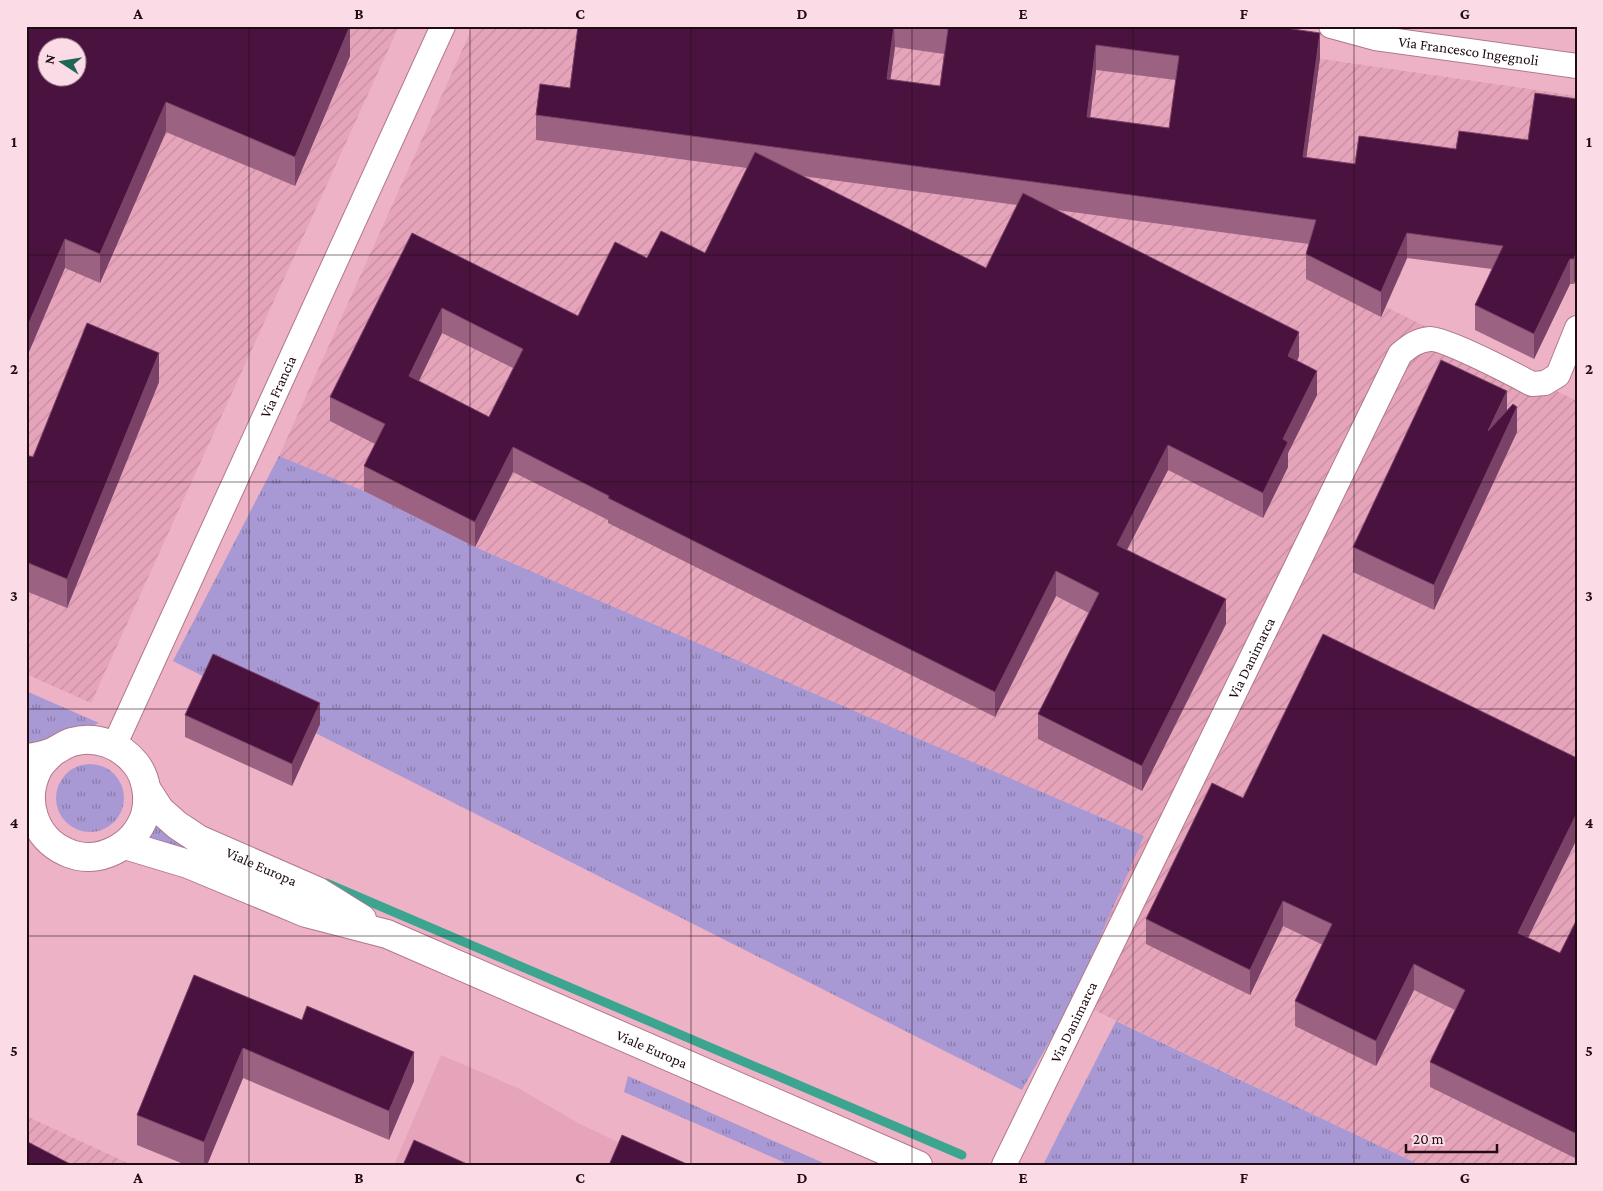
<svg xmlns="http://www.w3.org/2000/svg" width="1603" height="1191" viewBox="0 0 1603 1191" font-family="'Crimson Pro',serif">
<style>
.built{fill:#e6a4bb}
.industrial{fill:url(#industrial-furrows);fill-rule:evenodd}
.grass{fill:url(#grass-tufts)}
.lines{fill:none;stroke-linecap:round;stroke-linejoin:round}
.stream{stroke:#3ba590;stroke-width:9}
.street-casing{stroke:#b0788c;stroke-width:26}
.secondary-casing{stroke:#b0788c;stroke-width:30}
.street{stroke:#fff;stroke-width:24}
.secondary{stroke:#fff;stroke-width:28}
.wall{fill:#9c6282;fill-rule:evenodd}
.shaded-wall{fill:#7b4268}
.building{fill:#4a123f;stroke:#7b4268;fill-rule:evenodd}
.grid{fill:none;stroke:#210c14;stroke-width:1;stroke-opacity:0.55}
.labels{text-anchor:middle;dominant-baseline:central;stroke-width:5;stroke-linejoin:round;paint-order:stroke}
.street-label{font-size:15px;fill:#210c14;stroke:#fbdce6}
.neatline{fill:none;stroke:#210c14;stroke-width:2}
.grid-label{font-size:16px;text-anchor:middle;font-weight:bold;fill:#210c14}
</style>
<defs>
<pattern id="industrial-furrows" width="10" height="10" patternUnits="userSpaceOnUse" patternTransform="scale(1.25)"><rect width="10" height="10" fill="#e6a4bb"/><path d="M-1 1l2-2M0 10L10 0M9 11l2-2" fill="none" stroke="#c58ca0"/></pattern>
<pattern id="grass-tufts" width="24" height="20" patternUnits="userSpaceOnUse" patternTransform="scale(1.25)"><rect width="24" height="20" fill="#a898d3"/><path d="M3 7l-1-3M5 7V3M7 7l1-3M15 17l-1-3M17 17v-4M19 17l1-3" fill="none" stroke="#887aaa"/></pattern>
</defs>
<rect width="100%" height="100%" fill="#eeb2c6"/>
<polygon class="built" points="441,1055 518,1088 580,1124 667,1165 394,1165"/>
<g class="industrial">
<path d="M26 26H399L91 703 26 674ZM48 48H78V78H48Z"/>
<polygon points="473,26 1093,26 1577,96 1577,275 1574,284 1478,267 1408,258 1386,307 1577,401 1577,1165 1420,1165 1073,1000 1144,836 475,547 364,491 279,456"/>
<polygon points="26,1116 132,1165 26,1165"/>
</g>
<g class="grass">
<polygon points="279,456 364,491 475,547 1144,836 1073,1000 1022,1090 173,661"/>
<polygon points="26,691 99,723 44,746 26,745"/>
<circle cx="90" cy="798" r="34"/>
<polygon points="155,819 187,840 181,853 144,839"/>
<polygon points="1116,1021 1420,1165 1043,1165"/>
<polygon points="628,1076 828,1165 790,1165 624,1092"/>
</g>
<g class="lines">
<polyline class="stream" points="326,883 962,1155"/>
<g class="street-casing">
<g id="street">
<path id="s1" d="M1331 26 1375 38 1577 66"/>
<path id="s2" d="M114 746 443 26"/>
<path id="s3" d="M1004 1165 1400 354C1410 346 1417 340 1430 339 1445 338 1515 375 1532 384L1545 383 1558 375 1577 328"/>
</g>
</g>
<g class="secondary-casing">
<g id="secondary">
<path d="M26 758C35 757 44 756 52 752 59 749 65 744 72 742 96 735 121 745 136 764 146 777 150 798 145 815 135 846 98 867 66 852 34 838 22 800 38 769 41 763 48 757 53 752"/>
<path id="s4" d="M147 790 160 810 177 825 198 839 317 891 362 919"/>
<path id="s5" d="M125 845 188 864 306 913 387 934 918 1165"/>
</g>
</g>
<use href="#street" class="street"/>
<use href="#secondary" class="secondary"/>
</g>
<g class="wall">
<polygon points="26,26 350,56 295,186 166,132 100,283 65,268"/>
<path d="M578 26H1272L1320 58 1306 157 1355 164 1528 140 1577 99V275L1574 284H1570L1534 359 1475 330V305L1492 269 1407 258 1381 317 1306 279V254L1309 244 1057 210 1299 356 1297 361 1317 395 1288 453V467L1263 518 1168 470 1127 550 1226 624 1142 791 1038 739V714L1089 613 1056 596 995 717 608 523V520L513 472 475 547 364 491V466L375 444 330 421V397L412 233 578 316 647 258 705 253 747 168 536 140V115L570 88ZM895 47 944 54 940 86 890 80ZM1096 70 1176 80 1169 128 1090 118ZM802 176 1017 205 986 268ZM442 333 513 368 489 417 419 381Z"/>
<polygon points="159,382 67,608 26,591 26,455 33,457"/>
<polygon points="1507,411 1517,432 1434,610 1353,572 1353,547"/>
<polygon points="185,715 320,724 292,786 185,737"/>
<polygon points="1212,783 1560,953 1577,919 1577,1159 1430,1087 1430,1062 1455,1010 1414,990 1376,1066 1295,1026 1295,1001 1323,945 1283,926 1250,995 1146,944 1146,919"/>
<polygon points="194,975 414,1081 389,1140 243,1078 207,1165 186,1165 137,1145 137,1115"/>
</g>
<g class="shaded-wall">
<polygon points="350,26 350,56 295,186 295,157"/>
<polygon points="894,26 895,47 887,104 887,79"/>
<polygon points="1320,33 1320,58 1303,182 1303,157"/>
<polygon points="1096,45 1096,70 1087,142 1087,117"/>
<polygon points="166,102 166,132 100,283 100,254"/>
<polygon points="1407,233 1407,258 1381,317 1381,292"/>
<polygon points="65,239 65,268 26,359 26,330"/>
<polygon points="1577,250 1577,275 1574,284 1574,259"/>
<polygon points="1570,259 1570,284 1534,359 1534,334"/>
<polygon points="442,308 442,333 409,401 409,376"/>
<polygon points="1299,332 1299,356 1288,381 1288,356"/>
<polygon points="159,353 159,382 67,608 67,579"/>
<polygon points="1317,371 1317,395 1288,453 1288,467 1263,518 1263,493 1283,439"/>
<polygon points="1507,391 1507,416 1488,431"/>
<polygon points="1517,407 1517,432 1434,610 1434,585"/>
<polygon points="1168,445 1168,470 1117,569 1117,545"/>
<polygon points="513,447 513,472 475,547 475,522"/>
<polygon points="1056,571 1056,596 995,717 995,692"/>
<polygon points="1226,599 1226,624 1142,791 1142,766"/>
<polygon points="320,703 320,724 292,786 292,764"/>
<polygon points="1577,813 1577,839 1518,958 1518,933"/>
<polygon points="1283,901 1283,926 1250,995 1250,970"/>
<polygon points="1414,964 1414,990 1376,1066 1376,1041"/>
<polygon points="243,1048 243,1078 207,1165 204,1165 204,1142"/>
<polygon points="414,1052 414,1081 389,1140 389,1111"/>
</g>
<g class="building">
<path d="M26 26H350L295 157 166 102 100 254 65 239 26 330ZM48 48H78V78H48Z"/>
<path d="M578 26H894L887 79 940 86 948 29 927 26H1272L1320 33 1303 157 1355 164 1359 136 1456 149 1459 131 1528 140 1535 93 1577 99V250L1574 259H1570L1534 334 1475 305 1503 246 1407 233 1381 292 1306 254 1316 220 536 115 540 84 570 88ZM1096 45 1179 56 1169 128 1087 117Z"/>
<path d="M755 152 986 268 1023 193 1299 332 1288 356 1317 371 1283 439 1288 442 1263 493 1168 445 1117 545 1226 599 1142 766 1038 714 1099 593 1056 571 995 692 608 498 609 496 513 447 475 522 364 466 385 424 330 397 412 233 578 316 615 242 647 258 661 231 705 253ZM442 308 523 349 489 417 409 376Z"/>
<polygon points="87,323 159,353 67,579 26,562 26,455 33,457"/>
<polygon points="1441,360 1507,391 1488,431 1513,404 1517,407 1434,585 1353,547"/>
<polygon points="1323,634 1577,758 1577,813 1518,933 1560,953 1577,919 1577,1134 1430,1062 1465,990 1414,964 1376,1041 1295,1001 1332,924 1283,901 1250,970 1146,919 1212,783 1243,798"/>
<polygon points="213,654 320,703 292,764 185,715"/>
<polygon points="194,975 302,1020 307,1006 414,1052 389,1111 243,1048 204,1142 137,1115"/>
<polygon points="622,1135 689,1165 609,1165"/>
<polygon points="414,1140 467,1164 467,1165 403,1165"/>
<polygon points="26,1141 72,1165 26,1165"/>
</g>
<path class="grid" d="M249 26V1165M470 26V1165M691 26V1165M912 26V1165M1133 26V1165M1354 26V1165M26 255H1577M26 482H1577M26 709H1577M26 936H1577"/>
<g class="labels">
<g class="street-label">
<text stroke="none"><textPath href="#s1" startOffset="140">Via Francesco Ingegnoli</textPath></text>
<text stroke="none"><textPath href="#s2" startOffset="395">Via Francia</textPath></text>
<text stroke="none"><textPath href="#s3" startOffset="564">Via Danimarca</textPath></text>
<text stroke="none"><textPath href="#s4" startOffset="141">Viale Europa</textPath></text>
<text stroke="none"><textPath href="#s3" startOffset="159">Via Danimarca</textPath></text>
<text stroke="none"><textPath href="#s5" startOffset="566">Viale Europa</textPath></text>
</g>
</g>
<rect width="1603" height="1191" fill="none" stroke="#fbdce6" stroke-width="55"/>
<g transform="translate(62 62) rotate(282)"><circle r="24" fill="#fbdce6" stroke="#a48992"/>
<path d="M0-4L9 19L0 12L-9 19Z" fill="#206557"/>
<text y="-8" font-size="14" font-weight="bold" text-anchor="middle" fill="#210c14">N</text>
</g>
<path d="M1406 1144v8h91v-8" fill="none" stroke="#210c14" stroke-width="2.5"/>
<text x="1413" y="1144" font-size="15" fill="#210c14" stroke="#fbdce6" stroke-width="4" paint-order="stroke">20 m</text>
<rect x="28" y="28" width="1548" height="1136" class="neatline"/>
<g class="grid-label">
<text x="138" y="19">A</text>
<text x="359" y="19">B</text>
<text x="580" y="19">C</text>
<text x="802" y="19">D</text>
<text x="1023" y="19">E</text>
<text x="1244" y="19">F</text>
<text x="1465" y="19">G</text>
<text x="14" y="147">1</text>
<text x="1589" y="147">1</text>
<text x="14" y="374">2</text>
<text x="1589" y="374">2</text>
<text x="14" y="601">3</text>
<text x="1589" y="601">3</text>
<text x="14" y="828">4</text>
<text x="1589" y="828">4</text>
<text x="14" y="1056">5</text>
<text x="1589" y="1056">5</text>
<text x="138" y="1183">A</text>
<text x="359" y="1183">B</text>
<text x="580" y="1183">C</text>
<text x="802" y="1183">D</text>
<text x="1023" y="1183">E</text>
<text x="1244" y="1183">F</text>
<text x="1465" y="1183">G</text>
</g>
</svg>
